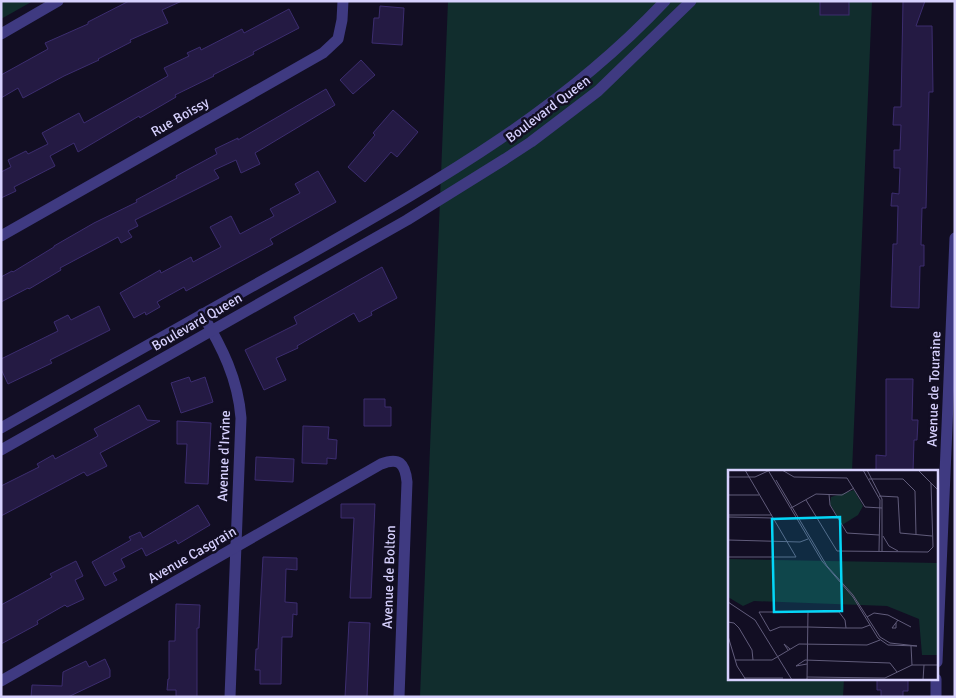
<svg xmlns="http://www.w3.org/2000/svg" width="956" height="698" viewBox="0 0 956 698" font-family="Signika,sans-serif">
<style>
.green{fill:#112d2d}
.building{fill:#241a43;stroke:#3c2d6f}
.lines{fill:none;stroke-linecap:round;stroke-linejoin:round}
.street{stroke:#3f3a81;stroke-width:11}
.labels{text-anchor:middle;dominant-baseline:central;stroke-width:5;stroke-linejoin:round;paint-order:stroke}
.street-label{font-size:14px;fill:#d7d1fe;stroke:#120e23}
.inset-road{fill:none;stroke:#615c7b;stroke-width:1}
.view{fill:#04d6f7;fill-opacity:0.15;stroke:#04d6f7;stroke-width:2.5}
.inset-edge{fill:none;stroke:#d7d1fe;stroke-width:2.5}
</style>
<rect width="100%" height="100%" fill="#120e23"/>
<g class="green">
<polygon points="1,1 33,1 1,19"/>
<polygon points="448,1 872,1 852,472 730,472 730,679 844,679 843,697 420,697"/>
</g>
<g class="building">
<polygon points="129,1 182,1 162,10 168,23 130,40 131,42 98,59 99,60 64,76 23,98 18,88 1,98 1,75 48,49 45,43 88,24 88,22"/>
<rect x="820" y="1" width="29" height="14"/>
<polygon points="903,1 925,1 916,26 932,26 933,92 929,92 926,208 922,208 921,245 924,245 924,266 920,266 919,308 891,307 893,244 897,244 898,206 891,206 892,193 899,194 900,168 894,168 894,150 900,150 901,125 893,125 894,107 901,107"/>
<polygon points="380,6 404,8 402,45 372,43 374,18 379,18"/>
<polygon points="289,9 299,28 253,52 254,54 213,75 214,76 175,95 176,97 140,118 139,116 78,152 74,143 50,156 55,166 14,187 16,191 1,198 1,172 11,167 8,160 26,151 28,154 48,144 42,133 79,113 84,123 168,76 164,68 189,56 187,53 200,47 201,50 242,29 244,33"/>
<polygon points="361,60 375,75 353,94 340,80"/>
<polygon points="326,89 335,105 255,153 260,164 241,173 236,160 214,170 219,178 135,220 138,226 128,231 132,237 121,243 118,237 107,243 60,268 61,270 29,289 28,288 1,302 1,277 12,271 13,272 54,247 54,246 94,223 137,202 136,200 177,178 176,176 217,154 215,149 238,138 238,140"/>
<polygon points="393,110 418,132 397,157 391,152 365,182 348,167 375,135 373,133"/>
<polygon points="318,171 336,202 270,239 273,244 186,291 184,287 157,302 160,307 146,315 145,312 134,318 120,293 160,270 161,273 191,257 193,262 221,247 210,227 231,216 240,234 274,216 270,209 300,193 295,184"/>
<polygon points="382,267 397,298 371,312 372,315 359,322 354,313 297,346 298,348 276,358 286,380 264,390 245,350 297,324 294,317"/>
<polygon points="99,306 110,330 50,360 52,363 8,384 1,369 1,359 58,331 54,322 68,315 71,320"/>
<polygon points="189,377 191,382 205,377 213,402 181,413 171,383"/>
<polygon points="886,379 913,379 912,420 918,420 917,440 914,440 913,472 876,472 876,455 886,456"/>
<polygon points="364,399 385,399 385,407 391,407 391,426 364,426"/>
<polygon points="139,405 147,420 160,421 100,453 107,466 87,476 84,472 1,516 1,486 39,467 37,464 53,455 55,459 98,436 94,429"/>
<polygon points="177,421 211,423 208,484 185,483 187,444 177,444"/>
<polygon points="303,426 329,427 328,439 337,440 336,459 327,458 327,464 302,463"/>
<polygon points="256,457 294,459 293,482 255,480"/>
<polygon points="341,504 375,504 371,598 350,598 354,518 341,518"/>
<polygon points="198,505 210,525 178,544 176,540 146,556 142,548 121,559 125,567 113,573 117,580 105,586 92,562 131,540 129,537 140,532 143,538"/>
<polygon points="263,557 297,558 297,570 286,569 285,602 297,603 297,615 293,614 292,637 282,637 281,684 260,684 260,670 255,670 256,649 258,649"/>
<polygon points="76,561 83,576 75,580 84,599 67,607 65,605 37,621 38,624 1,644 1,605 52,577 50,574"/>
<polygon points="176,604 200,605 199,628 197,628 197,697 176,697 176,690 167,690 168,679 169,679 169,641 175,641"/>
<polygon points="349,622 370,623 367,697 345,697"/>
<polygon points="105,659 110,670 110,677 68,697 31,697 32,685 62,686 63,672 86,661 89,667"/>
<polygon points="877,679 908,679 908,691 903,691 903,697 881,697 881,690 877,690"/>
</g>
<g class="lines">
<g class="street">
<polyline points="1,34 58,1"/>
<polyline points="1,236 323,53 338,39 342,20 343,1"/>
<path d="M202 314C222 347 238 379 241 418L230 697"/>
<path d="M1 428C102 371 202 314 303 258 434 183 561 112 665 1"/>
<polyline points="1,450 407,220 505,159 531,142 598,91 691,1"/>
<polyline points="937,662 955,238"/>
<path d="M1 681 381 464C399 457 405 463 407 482L399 697"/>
<polyline points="936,697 936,679"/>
</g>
</g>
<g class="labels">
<g class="street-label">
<text transform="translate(548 109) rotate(-37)">Boulevard Queen</text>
<text transform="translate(180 117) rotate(-30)">Rue Boissy</text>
<text transform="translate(197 322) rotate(-30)">Boulevard Queen</text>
<text transform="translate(934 389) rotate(-88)">Avenue de Touraine</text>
<text transform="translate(224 456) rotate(-88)">Avenue d'Irvine</text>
<text transform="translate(192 555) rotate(-30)">Avenue Casgrain</text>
<text transform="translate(389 577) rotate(-88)">Avenue de Bolton</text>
</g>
</g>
<g transform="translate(728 470)">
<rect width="210" height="210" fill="#120e23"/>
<path d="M126 20 135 36 130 45 114 55 102 34 103 27ZM0 89 210 93V185H194L191 149 159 136 26 131 15 136 0 127Z" fill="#112d2d"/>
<path class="inset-road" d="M40 0 94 91 125 127 150 168 160 175 189 176M54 0 66 7 119 8 137 37 154 38M135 0 152 30 151 81M139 0 154 29V81M190 0 210 20M0 7H27L40 1M141 9H175L187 21 188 65M48 10 99 96 125 125 152 167 162 173 189 176M101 24 102 35 119 63 151 65M0 25H31M151 26 170 27 172 63 204 66M78 30 109 81 200 82 205 77 203 13M63 38 88 24 114 25 126 18M0 45H44M0 47 45 48M155 66 161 76 170 81M0 70 72 72 80 69M0 87H68L17 0M0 132 27 150 64 210M139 147 146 143 160 145 183 157M0 152 6 153 11 158 24 180 25 190M168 153V158H164L170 150M118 158 117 150 111 142H31L42 161 52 157H80L117 158H134L142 155M0 166 9 196 18 210M183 176 184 195M60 180 56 174 62 179M7 190H44L71 174 139 175 152 170M79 194 68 196 77 190 162 193 169 202M79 207 157 208 184 195H210M16 208H55M79 210 80 141M195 210 196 195"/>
<path class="view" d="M112 47 114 141 46 142 44 49Z"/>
<rect width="210" height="210" class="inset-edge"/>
</g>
<rect width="956" height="698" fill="none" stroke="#d7d1fe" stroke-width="5"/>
</svg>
